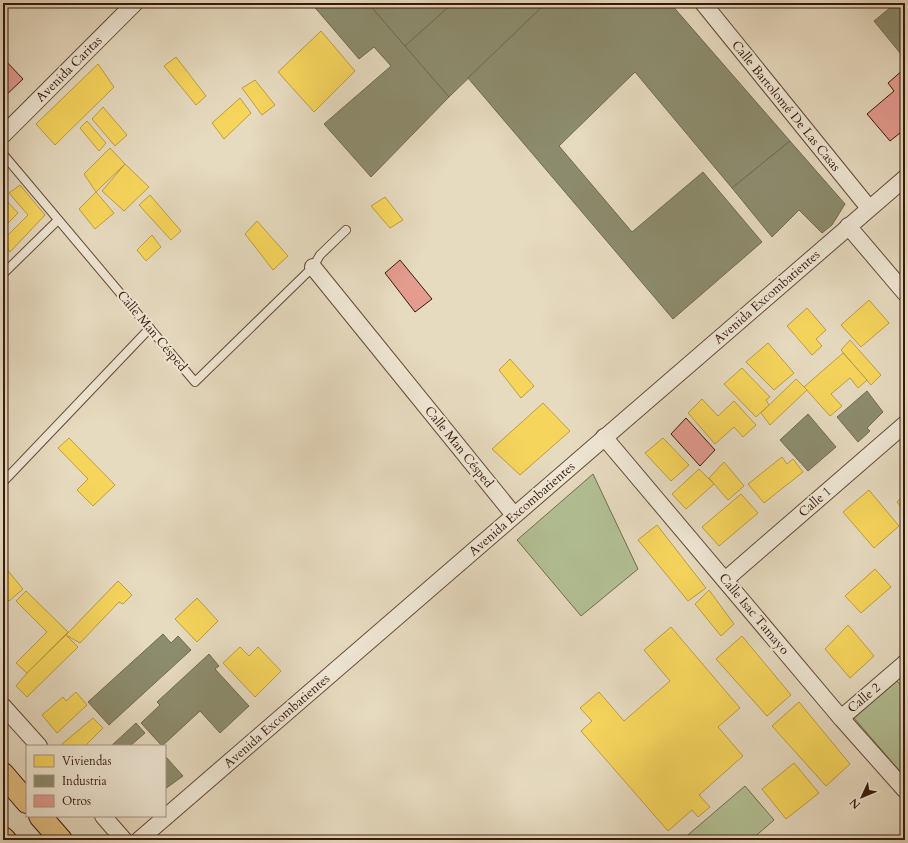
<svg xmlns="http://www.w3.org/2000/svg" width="908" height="843" viewBox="0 0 908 843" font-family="Cardo,serif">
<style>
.green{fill:#b2c094;stroke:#746c4f}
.homes{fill:#f6d55c;stroke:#bd9d43}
.industry{fill:#8c8c6e;stroke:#726a50}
.building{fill:#e49c8f;stroke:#37190a}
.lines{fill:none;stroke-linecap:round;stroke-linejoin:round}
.service-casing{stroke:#634937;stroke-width:10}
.minor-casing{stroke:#634937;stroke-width:18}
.trunk-casing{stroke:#37190a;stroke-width:24}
.service{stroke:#efe7d5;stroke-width:8}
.minor{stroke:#efe7d5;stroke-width:16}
.trunk{stroke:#e3bd80;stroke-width:22}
.labels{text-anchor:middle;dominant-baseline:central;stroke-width:4;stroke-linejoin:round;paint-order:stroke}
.street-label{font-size:13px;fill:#37190a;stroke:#efe7d5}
</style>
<rect width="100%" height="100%" fill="#e6dabf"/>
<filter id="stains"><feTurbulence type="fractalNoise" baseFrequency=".005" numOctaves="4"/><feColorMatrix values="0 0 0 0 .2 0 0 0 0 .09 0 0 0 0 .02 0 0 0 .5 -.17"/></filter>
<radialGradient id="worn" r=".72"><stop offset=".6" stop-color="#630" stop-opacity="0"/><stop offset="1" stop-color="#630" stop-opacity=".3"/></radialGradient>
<g class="green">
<polygon points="593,474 638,569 581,616 517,540"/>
<polygon points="897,681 905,690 905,777 854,718"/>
<polygon points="745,786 774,820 751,840 682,840"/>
</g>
<g class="homes">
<polygon points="321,31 355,71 314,112 278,72"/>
<polygon points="176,57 206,96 196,105 164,66"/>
<polygon points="98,64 114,87 55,145 36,124"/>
<polygon points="255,80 275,105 262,115 242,88"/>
<polygon points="240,98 251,113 224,139 212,123"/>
<polygon points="103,107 127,135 115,146 92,119"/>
<polygon points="87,121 106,143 99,151 80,128"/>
<polygon points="110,148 125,164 96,192 84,174"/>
<polygon points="125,164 149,187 124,211 102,191"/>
<polygon points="20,185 45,215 10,252 3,242 3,240 28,215 9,193"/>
<polygon points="96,192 114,213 95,229 79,209"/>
<polygon points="150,195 181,231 171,240 139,205"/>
<polygon points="3,197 18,213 3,228"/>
<polygon points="385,197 403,220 390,228 371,206"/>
<polygon points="257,221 288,256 273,270 245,234"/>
<polygon points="152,235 161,247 146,261 137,250"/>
<polygon points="869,300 889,323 861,347 841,325"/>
<polygon points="807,308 826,330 816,339 822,346 812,355 787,326"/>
<polygon points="850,340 881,375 871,385 841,350"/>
<polygon points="768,343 794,373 774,390 746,362"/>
<polygon points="843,353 867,380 858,388 850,378 831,394 842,406 830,416 804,387"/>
<polygon points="510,359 534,386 521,398 499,370"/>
<polygon points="742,368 770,397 766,400 769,405 756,417 724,384"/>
<polygon points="796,379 807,390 770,425 761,413"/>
<polygon points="702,399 718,416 734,401 756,425 743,437 734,427 715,444 688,413"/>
<polygon points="543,403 570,431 520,475 492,449"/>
<polygon points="69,438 115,485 93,506 77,490 88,479 58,448"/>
<polygon points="663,438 689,465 671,481 645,453"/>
<polygon points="782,457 787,464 793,459 803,472 764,503 748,484"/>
<polygon points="724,462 744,486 728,500 709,478"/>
<polygon points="699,469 714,484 686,509 672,494"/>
<polygon points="869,490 899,526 874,548 843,512"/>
<polygon points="741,494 758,513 719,546 702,527"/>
<polygon points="905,494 905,512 897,502"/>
<polygon points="657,525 706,588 688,601 638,540"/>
<polygon points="3,565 23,589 9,601 3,595"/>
<polygon points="875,569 891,587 861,613 845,596"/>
<polygon points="118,581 132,595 123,604 119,602 80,643 66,635"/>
<polygon points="709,590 734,624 721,636 695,604"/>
<polygon points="26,591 68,632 27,673 16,663 47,632 16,601"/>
<polygon points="197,598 218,621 197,642 175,619"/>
<polygon points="848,625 874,656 850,678 825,649"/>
<polygon points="671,627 740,708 718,727 743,756 699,795 710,807 698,817 692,810 668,831 581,731 592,721 580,708 599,692 624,721 670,681 644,650"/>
<polygon points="66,635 78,647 27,697 16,686 27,673"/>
<polygon points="742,636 791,695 767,716 716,659"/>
<polygon points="240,647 249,656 258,647 281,671 255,697 223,663"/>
<polygon points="76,692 87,705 57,733 42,715 63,697 66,701"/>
<polygon points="799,702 850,764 826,786 772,726"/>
<polygon points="93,718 103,728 85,746 64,746 62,744"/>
<polygon points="794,763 819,793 786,819 762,789"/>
</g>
<g class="industry">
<polygon points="311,3 368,3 449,97 371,177 324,124 391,66 374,47 359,59"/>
<polygon points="368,3 453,3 405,46"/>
<polygon points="453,3 546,3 449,97 405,46"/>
<polygon points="546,3 670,3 790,141 732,188 635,72 559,146 632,232 703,172 762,242 673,319 468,78"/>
<polygon points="896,3 905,3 905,59 874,21"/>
<polygon points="790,141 845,204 832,225 822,233 799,210 772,237 732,188"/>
<polygon points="867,391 883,412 867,428 870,431 858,442 837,417"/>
<polygon points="808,414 836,447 808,471 780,440"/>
<polygon points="163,634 171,643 178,636 191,650 109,725 88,702"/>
<polygon points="209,654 219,666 215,669 249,706 220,733 200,711 162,746 141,723 160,705 157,702"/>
<polygon points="136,723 145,733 130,746 111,746"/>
<polygon points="166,757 183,776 165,789 165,758"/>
</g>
<g class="building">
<polygon points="3,58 23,79 3,98"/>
<polygon points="904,69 905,71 905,129 890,141 867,114 894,91 888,83"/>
<polygon points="400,260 432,299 415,312 385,273"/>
<polygon points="686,418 715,450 700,466 671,434"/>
</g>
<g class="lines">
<g class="service-casing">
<g id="service">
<polyline points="3,154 195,382 313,267 320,255 346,230"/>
<polyline points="3,274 58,220"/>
<polyline points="3,482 150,328"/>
</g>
</g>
<g class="minor-casing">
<g id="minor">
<polyline points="703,3 869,208"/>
<polyline points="3,135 135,3"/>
<polyline points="848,226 905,293"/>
<polyline points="313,267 514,515"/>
<polyline points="604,437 841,718 905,790"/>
<polyline points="725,580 905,424"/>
<polyline points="3,706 39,746"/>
<polyline points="841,718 905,663"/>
<polyline points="103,816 124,840"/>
<polyline points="139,840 905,178"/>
</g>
</g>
<g class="trunk-casing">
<g id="trunk">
<polyline points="3,774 27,802"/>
<polyline points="40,816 61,840"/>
<polyline points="3,838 5,840"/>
</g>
</g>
<use href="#service" class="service"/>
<use href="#minor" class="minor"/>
<use href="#trunk" class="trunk"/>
</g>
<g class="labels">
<g class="street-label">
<text transform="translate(69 69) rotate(-45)">Avenida Caritas</text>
<text transform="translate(786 106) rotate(51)">Calle Bartolomé De Las Casas</text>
<text transform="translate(767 297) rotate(-41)">Avenida Excombatientes</text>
<text transform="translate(152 331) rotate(50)">Calle Man Césped</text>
<text transform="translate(459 447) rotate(51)">Calle Man Césped</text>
<text transform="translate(815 502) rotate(-41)">Calle 1</text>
<text transform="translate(522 509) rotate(-41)">Avenida Excombatientes</text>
<text transform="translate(754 614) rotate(50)">Calle Isac Tamayo</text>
<text transform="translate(864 698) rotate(-40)">Calle 2</text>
<text transform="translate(277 721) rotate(-41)">Avenida Excombatientes</text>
</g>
</g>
<rect width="908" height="843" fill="none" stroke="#e6dabf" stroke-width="16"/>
<rect x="4" y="4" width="900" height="835" fill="none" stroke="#37190a" stroke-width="2"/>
<rect x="8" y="8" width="892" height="827" fill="none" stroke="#37190a"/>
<rect x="26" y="745" width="140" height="72" fill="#efe7d5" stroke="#a59584"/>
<rect x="34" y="755" width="20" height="12" fill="#f6d55c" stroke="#a59584"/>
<text x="62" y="765" font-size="12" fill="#37190a">Viviendas</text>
<rect x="34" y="775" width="20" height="12" fill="#8c8c6e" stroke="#a59584"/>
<text x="62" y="785" font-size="12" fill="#37190a">Industria</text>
<rect x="34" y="795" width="20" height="12" fill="#e49c8f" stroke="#a59584"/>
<text x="62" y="805" font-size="12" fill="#37190a">Otros</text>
<g transform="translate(862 797) rotate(226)" stroke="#efe7d5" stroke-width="3" paint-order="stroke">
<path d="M0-3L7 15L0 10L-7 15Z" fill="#37190a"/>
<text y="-6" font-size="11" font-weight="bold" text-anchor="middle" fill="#37190a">N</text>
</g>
<rect width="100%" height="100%" filter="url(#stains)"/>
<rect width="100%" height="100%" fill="url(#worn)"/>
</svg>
